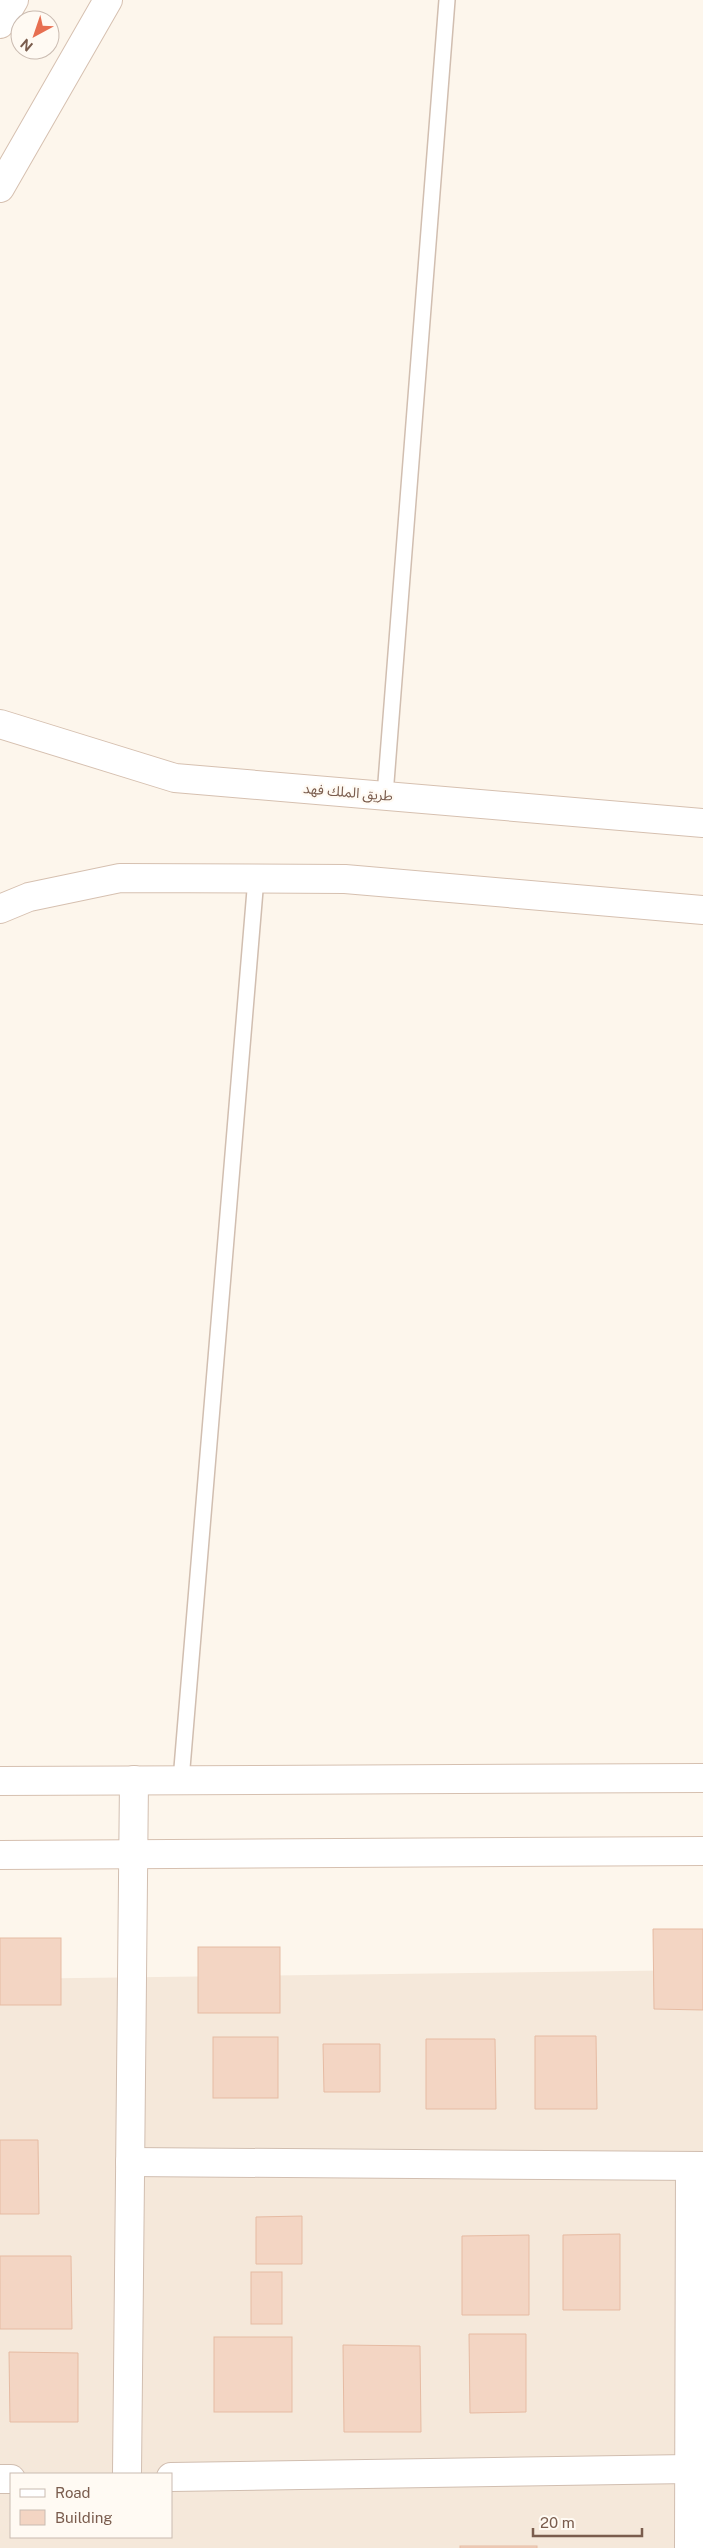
<svg xmlns="http://www.w3.org/2000/svg" width="703" height="2548" viewBox="0 0 703 2548" font-family="'Public Sans','Noto Sans Arabic',sans-serif">
<style>
.residential{fill:#f5e8da;fill-rule:evenodd}
.building{fill:#f3d5c3;stroke:#e6bba3}
.lines{fill:none;stroke-linecap:round;stroke-linejoin:round}
.lane-casing{stroke:#d1beb0;stroke-width:18}
.street-casing{stroke:#d1beb0;stroke-width:30}
.secondary-casing{stroke:#d6c0b0;stroke-width:30}
.lane{stroke:#fff;stroke-width:15}
.street{stroke:#fff;stroke-width:28}
.secondary{stroke:#fff;stroke-width:28}
.labels{text-anchor:middle;dominant-baseline:central;stroke-width:4.5;stroke-linejoin:round;paint-order:stroke}
.street-label{font-size:14px;fill:#7a5c4d;stroke:#fffaf3}
</style>
<rect width="100%" height="100%" fill="#fdf6ec"/>
<path class="residential" d="M703 1970V2548H0V1979ZM11 2474H171V2537H11Z"/>
<g class="building">
<polygon points="653,1929 703,1929 703,2010 654,2009"/>
<rect x="0" y="1938" width="61" height="67"/>
<rect x="198" y="1947" width="82" height="66"/>
<polygon points="535,2036 596,2036 597,2109 535,2109"/>
<rect x="213" y="2037" width="65" height="61"/>
<polygon points="426,2039 495,2039 496,2109 426,2109"/>
<polygon points="323,2044 380,2044 380,2092 324,2092"/>
<polygon points="0,2140 38,2140 39,2214 0,2214"/>
<polygon points="302,2216 302,2264 256,2264 256,2217"/>
<polygon points="620,2234 620,2310 563,2310 563,2235"/>
<polygon points="529,2235 529,2315 462,2315 462,2236"/>
<polygon points="0,2256 71,2256 72,2329 0,2329"/>
<rect x="251" y="2272" width="31" height="52"/>
<polygon points="469,2334 526,2334 526,2412 470,2413"/>
<rect x="214" y="2337" width="78" height="75"/>
<polygon points="343,2345 420,2346 421,2432 344,2432"/>
<polygon points="9,2352 78,2353 78,2422 10,2422"/>
<rect x="460" y="2546" width="77" height="2"/>
</g>
<g class="lines">
<g class="lane-casing">
<g id="lane">
<polyline points="385,795 447,0"/>
<polyline points="181,1780 256,878"/>
</g>
</g>
<g class="street-casing">
<g id="street">
<polyline points="130,2162 703,2166"/>
<polyline points="127,2474 134,1780"/>
<polyline points="171,2477 689,2469"/>
<polyline points="0,2479 11,2479"/>
<polyline points="689,2548 690,2166"/>
</g>
</g>
<g class="secondary-casing">
<g id="secondary">
<polyline points="0,24 14,0"/>
<polyline points="0,188 108,0"/>
<polyline points="0,724 175,778 703,823"/>
<polyline points="0,909 29,897 120,878 345,879 703,910"/>
<polyline points="0,1781 703,1778"/>
<polyline points="0,1855 703,1851"/>
</g>
</g>
<use href="#lane" class="lane"/>
<use href="#street" class="street"/>
<use href="#secondary" class="secondary"/>
</g>
<g class="labels">
<g class="street-label">
<text transform="translate(348 792) rotate(5)">طريق الملك فهد</text>
</g>
</g>
<rect x="10" y="2473" width="162" height="65" fill="#fffaf3" stroke="#cabbb1"/>
<rect x="20" y="2489" width="25" height="8" fill="#ffffff" stroke="#cabbb1"/>
<text x="55" y="2498" font-size="15" fill="#7a5c4d">Road</text>
<rect x="20" y="2510" width="25" height="15" fill="#f3d5c3" stroke="#cabbb1"/>
<text x="55" y="2523" font-size="15" fill="#7a5c4d">Building</text>
<g transform="translate(35 35) rotate(220)"><circle r="24" fill="#fffaf3" stroke="#cabbb1"/>
<path d="M0-4L9 19L0 12L-9 19Z" fill="#e76f51"/>
<text y="-8" font-size="14" font-weight="bold" text-anchor="middle" fill="#7a5c4d">N</text>
</g>
<path d="M533 2528v8h109v-8" fill="none" stroke="#7a5c4d" stroke-width="2.5"/>
<text x="540" y="2528" font-size="15" fill="#7a5c4d" stroke="#fffaf3" stroke-width="4" paint-order="stroke">20 m</text>
</svg>
